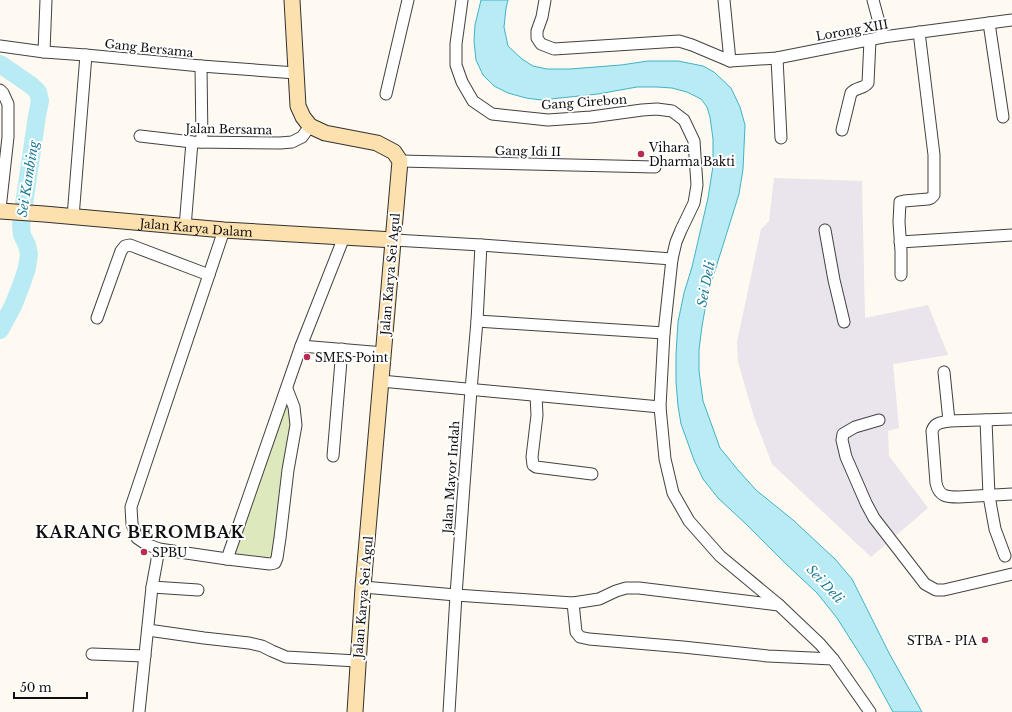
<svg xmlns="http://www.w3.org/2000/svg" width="1012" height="712" viewBox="0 0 1012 712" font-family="'Libre Baskerville',serif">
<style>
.industrial{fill:#eae4ed}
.green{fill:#dde8bc}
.water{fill:#b8ebf4;stroke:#41b2c8}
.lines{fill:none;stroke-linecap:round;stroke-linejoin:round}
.river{stroke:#b8ebf4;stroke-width:18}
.street-casing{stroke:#424242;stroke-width:13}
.secondary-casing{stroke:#313131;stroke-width:17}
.street{stroke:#fff;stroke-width:11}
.secondary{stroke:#fce1af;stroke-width:15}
.poi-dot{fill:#ba2b53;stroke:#fff;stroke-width:1.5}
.labels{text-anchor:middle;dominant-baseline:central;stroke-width:4;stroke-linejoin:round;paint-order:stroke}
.street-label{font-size:12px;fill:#0f0f0f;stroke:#fff}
.poi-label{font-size:12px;fill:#0f0f0f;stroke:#fff;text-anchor:start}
.water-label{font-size:13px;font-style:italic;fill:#1b7c96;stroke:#fff}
.district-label{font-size:16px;font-weight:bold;letter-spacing:1px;fill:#0f0f0f;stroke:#fff}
</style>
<rect width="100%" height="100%" fill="#fef9f1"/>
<polygon class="industrial" points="774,178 862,181 865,318 928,305 948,355 893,364 899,428 888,431 889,456 928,508 871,557 772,464 754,417 738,362 737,342 761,229 769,221"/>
<polygon class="green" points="285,396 293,407 274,562 228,558"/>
<polygon class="water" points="481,0 508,0 506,8 504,27 508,46 522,59 533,66 547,69 570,69 621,65 648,61 678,61 703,66 714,72 731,88 740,107 745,125 743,169 739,194 708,293 702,326 699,350 699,371 703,401 720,448 738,470 756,490 793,520 835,559 852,579 889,653 922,712 893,712 870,670 837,618 817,593 784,562 747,525 718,498 703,479 694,460 681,424 678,406 676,382 676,354 678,322 684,293 692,267 708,198 713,166 713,139 710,117 707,107 701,99 687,92 672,88 657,87 637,87 598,94 541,100 526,98 508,93 494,86 483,75 476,60 474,41 475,25"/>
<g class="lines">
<polyline class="river" points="0,64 32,86 38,92 40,101 37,116 21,225 22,235 27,245 29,254 27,268 22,283 13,306 0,330"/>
<g class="street-casing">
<g id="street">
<polyline points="462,0 456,44 456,65 462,82 473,101 492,114 548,120 591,117 642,110 657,109 672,111 684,120 694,141 697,185 694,203 681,230 676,242 672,259 664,333 660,407 665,459 673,493 689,521 720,556 779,605 820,644 833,659 870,712"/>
<polyline points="545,0 542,17 537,31 537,38 541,44 554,49 679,41 692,45 730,61 724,0"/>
<polyline points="873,0 883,37"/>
<polyline points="989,23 1003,117"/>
<polyline points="0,46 44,52 86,55 201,66 296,73"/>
<polyline points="44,52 46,0"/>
<polyline points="777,58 781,138"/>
<polyline points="730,61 777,58 883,37 989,23 1012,20"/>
<polyline points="201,66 202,142"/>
<polyline points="0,90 3,93 8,104 8,137 0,209"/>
<polyline points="386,94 408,0"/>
<path d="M842 130 851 93C856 87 864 89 868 83L870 40"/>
<polyline points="140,136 192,142 280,143 292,142 302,137 310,126"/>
<polyline points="400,161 655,167"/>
<polyline points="73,217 86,55"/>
<polyline points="185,227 192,142"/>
<polyline points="224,230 131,507 132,524 137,538 146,544 159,549 227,559 270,564 275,563 277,558 280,538 288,470 296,425 294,407 287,389"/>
<polyline points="825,230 834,280 844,322"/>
<polyline points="394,240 481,245 672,259"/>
<polyline points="900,242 1012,235"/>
<polyline points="901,275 901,251 899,222 900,202 904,201 928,199 931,198 934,195 934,155 919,32"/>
<polyline points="97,318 121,251 125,246 130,245 209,275"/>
<polyline points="477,321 664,333"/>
<polyline points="301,346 384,353"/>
<polyline points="944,372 949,421 1012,419"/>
<polyline points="381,381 660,407"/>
<polyline points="536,396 537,415 532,457 533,465 536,467 592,474"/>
<polyline points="879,420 855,427 843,434 842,440 846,457 866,503 874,518 925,584 936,590 944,590 1012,574"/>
<polyline points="986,420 989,496 995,529 1005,556"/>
<path d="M949 421C941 423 935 422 932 431L936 483C939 497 947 497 959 497L1012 494"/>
<polyline points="333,456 342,349"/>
<polyline points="227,559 301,346 344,237"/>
<polyline points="152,587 198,590"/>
<polyline points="363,587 456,595 573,603 599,599 616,591 626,588 639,588 779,605"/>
<polyline points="573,603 576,632 580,637 589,639 683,647 768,656 833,659"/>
<polyline points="148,630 204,638 249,643 262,646 272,651 286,657 357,661"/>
<polyline points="92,654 145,656"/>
<polyline points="139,712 152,587 159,549"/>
<polyline points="449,712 456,595 471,390 477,321 481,245"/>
</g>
</g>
<g class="secondary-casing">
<g id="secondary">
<polyline points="292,0 298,106 303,117 310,126 325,133 377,143 394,152 400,161 363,587 355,712"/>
<path id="s1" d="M0 211 44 214 224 230 394 240"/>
</g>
</g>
<use href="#street" class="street"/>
<use href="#secondary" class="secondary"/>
</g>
<g class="poi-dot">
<circle cx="641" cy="154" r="4"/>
<circle cx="307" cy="357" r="4"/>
<circle cx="144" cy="552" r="4"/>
<circle cx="985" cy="640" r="4"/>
</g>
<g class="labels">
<g class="street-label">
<text transform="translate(852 30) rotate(-10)">Lorong XIII</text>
<text transform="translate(149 48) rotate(6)">Gang Bersama</text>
<text transform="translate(584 102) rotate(-4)">Gang Cirebon</text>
<text transform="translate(229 129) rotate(1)">Jalan Bersama</text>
<text transform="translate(528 151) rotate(1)">Gang Idi II</text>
<text stroke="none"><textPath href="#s1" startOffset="197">Jalan Karya Dalam</textPath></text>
<text transform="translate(390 274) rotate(-85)">Jalan Karya Sei Agul</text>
<text transform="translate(451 477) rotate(-86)">Jalan Mayor Indah</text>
<text transform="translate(363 597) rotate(-85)">Jalan Karya Sei Agul</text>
</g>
<g class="poi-label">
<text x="649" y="147">Vihara<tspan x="649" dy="14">Dharma Bakti</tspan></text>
<text x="315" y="357">SMES Point</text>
<text x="152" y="552">SPBU</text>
<text x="977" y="640" text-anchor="end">STBA - PIA</text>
</g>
<g class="water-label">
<text transform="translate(28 179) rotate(-81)">Sei Kambing</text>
<text transform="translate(706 284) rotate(-79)">Sei Deli</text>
<text transform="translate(825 584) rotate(47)">Sei Deli</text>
</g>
<g class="district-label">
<text x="140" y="532">KARANG BEROMBAK</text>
</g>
</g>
<path d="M14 692v6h73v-6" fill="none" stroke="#0f0f0f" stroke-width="2"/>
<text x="20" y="692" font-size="12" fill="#0f0f0f" stroke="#ffffff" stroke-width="3" paint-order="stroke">50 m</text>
</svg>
